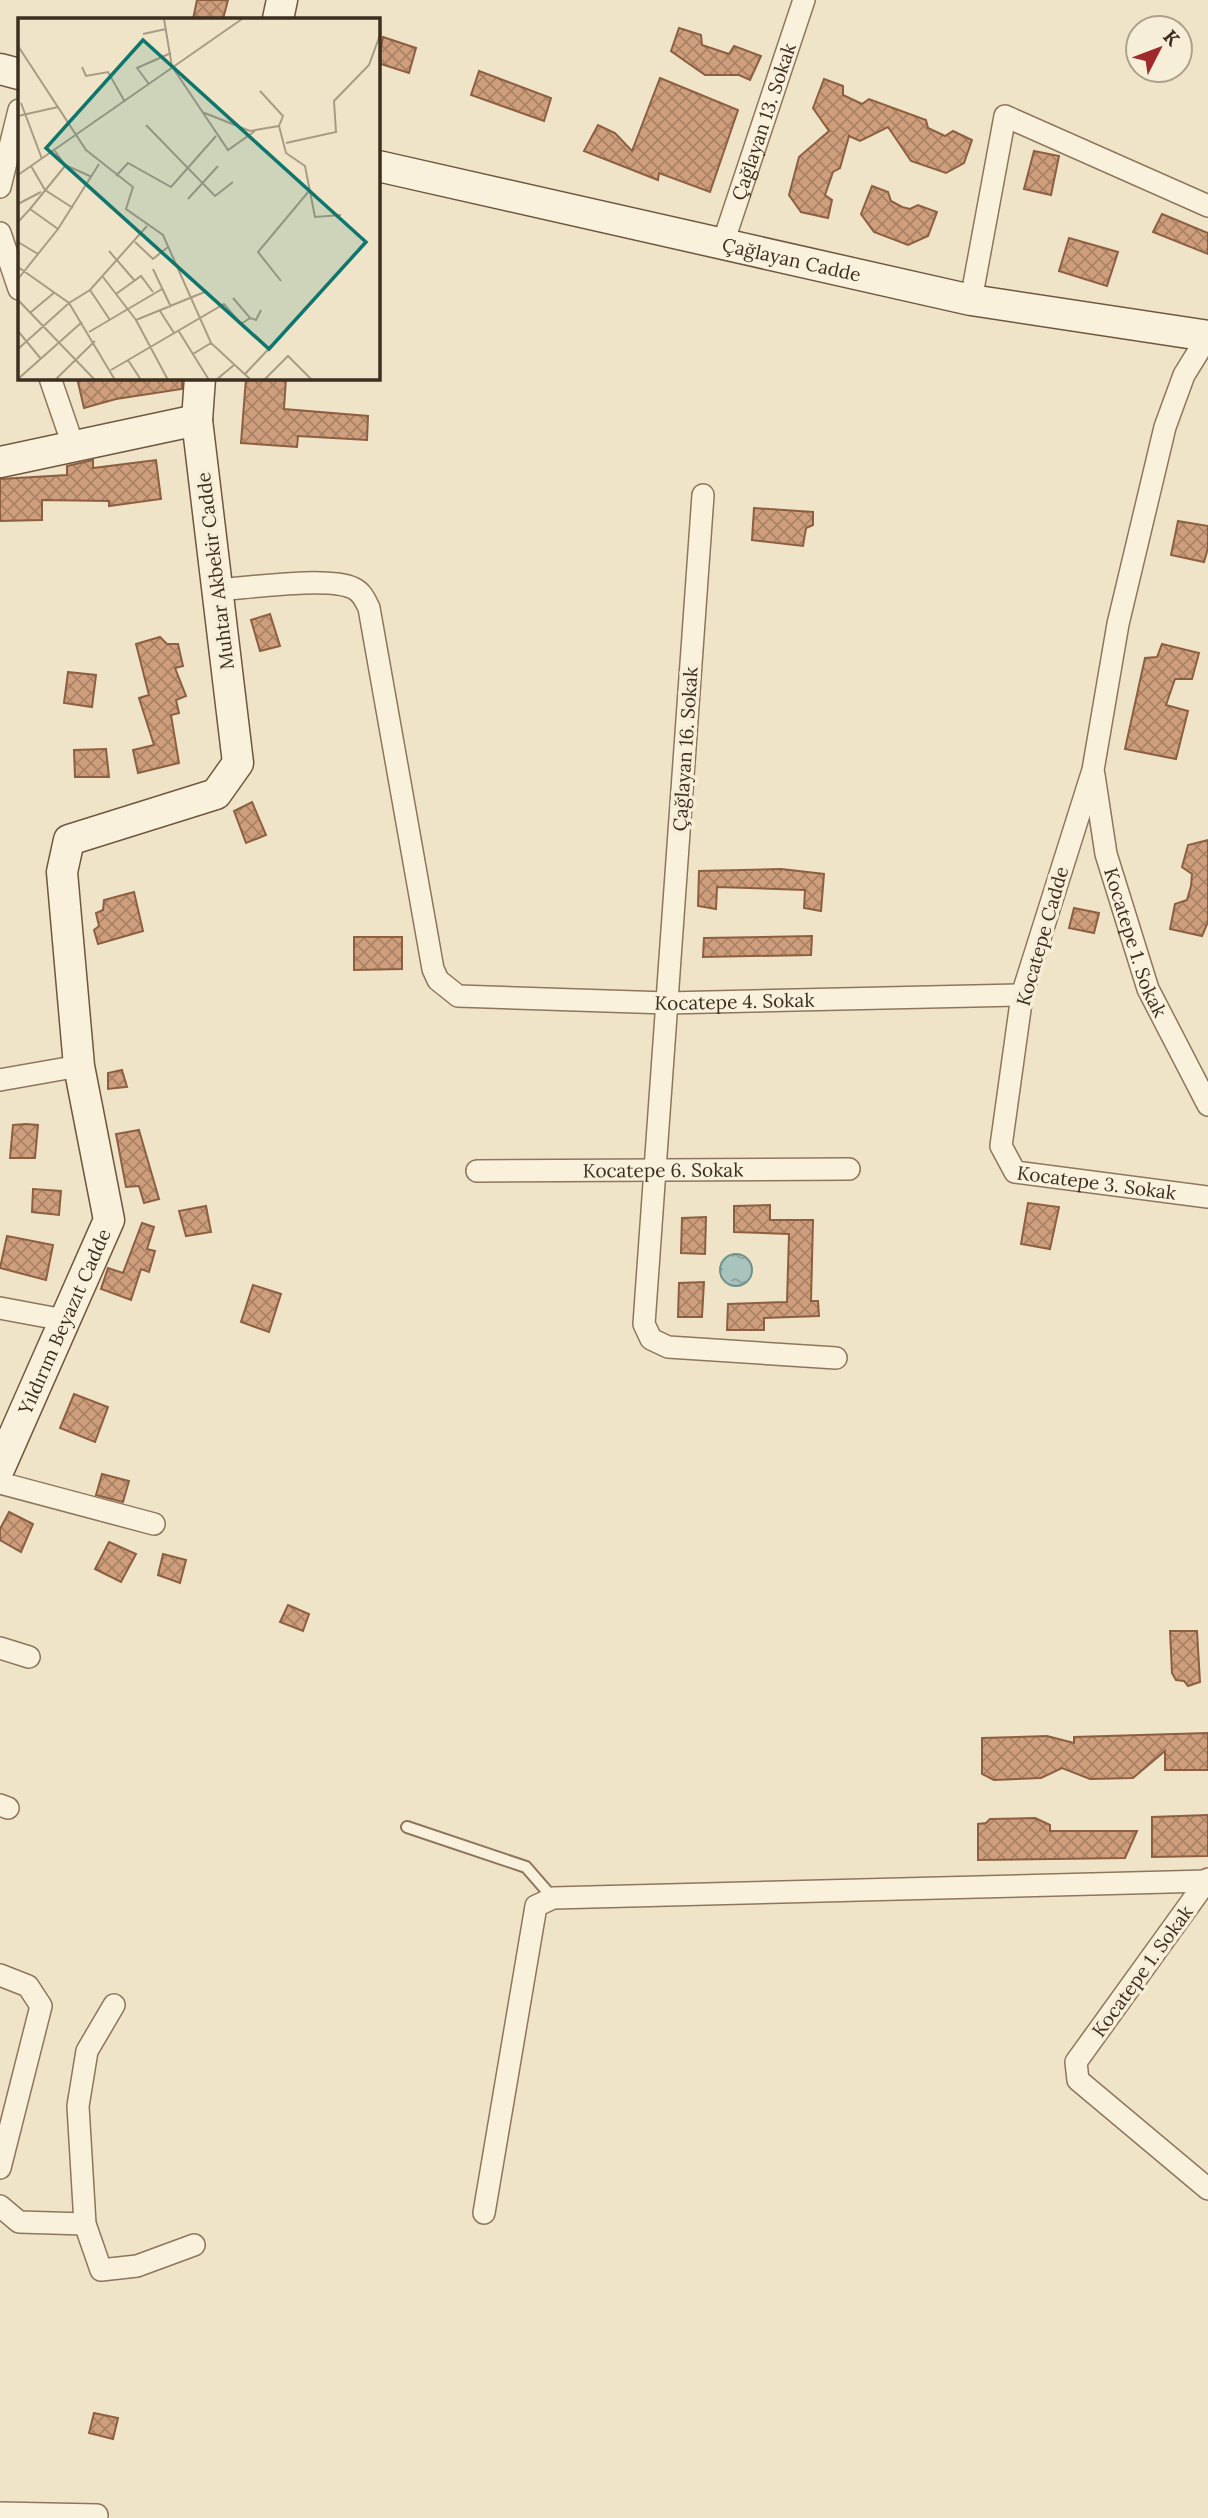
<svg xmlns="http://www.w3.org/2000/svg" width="1208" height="2518" viewBox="0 0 1208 2518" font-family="Lora,serif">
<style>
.water{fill:url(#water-ripples);stroke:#6f938a;stroke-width:2}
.building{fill:url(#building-cross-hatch);stroke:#8d5f41;stroke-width:2}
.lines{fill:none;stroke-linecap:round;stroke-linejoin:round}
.lane-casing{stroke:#8d765c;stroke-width:14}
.street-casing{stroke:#8d765c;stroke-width:24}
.secondary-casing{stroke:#6f573f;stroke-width:33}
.lane{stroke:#faf1dc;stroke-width:10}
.street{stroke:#faf1dc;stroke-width:21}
.secondary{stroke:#faf1dc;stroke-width:30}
.labels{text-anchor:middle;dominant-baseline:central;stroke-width:7;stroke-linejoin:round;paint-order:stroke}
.street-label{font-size:19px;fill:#3d2e20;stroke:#f7eed8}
.inset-road{fill:none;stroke:#a89b85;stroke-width:2}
.view{fill:#0f766e;fill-opacity:0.15;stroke:#0f766e;stroke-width:3.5}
.inset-edge{fill:none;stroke:#3d2e20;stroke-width:3.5}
</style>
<defs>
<pattern id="water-ripples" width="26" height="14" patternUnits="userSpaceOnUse" patternTransform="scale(1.75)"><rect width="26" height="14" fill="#a9c4bc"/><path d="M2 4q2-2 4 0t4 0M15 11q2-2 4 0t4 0" fill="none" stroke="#8ba098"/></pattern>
<pattern id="building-cross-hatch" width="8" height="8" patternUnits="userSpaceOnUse" patternTransform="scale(1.75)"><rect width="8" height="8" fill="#cf9f7d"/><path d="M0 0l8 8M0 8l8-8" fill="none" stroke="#a98266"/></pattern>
</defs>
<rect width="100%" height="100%" fill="#f0e4c8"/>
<circle class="water" cx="736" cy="1270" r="16"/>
<g class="building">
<polygon points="197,0 228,0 223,19 193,19"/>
<polygon points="679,28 701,35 702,45 729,54 734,46 761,56 750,80 739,75 705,75 671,51"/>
<polygon points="383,37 416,48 409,73 378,63"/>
<polygon points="479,71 551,98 544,121 471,95"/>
<polygon points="660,78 738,110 710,192 659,173 658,180 584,151 598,125 615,133 632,151"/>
<polygon points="824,79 843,86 843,95 862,104 869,99 926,120 928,128 945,136 953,131 972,140 964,163 946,173 911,161 888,127 860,141 849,136 840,168 833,172 825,195 832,200 828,218 801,212 789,195 799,157 829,131 813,108"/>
<polygon points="1034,151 1059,156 1051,195 1024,189"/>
<polygon points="872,186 888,192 891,201 902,207 910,209 918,205 937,212 928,236 908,245 874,232 861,214"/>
<polygon points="1162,214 1208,233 1208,254 1153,232"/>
<polygon points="1069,238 1118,252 1107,286 1059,271"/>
<polygon points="77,378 182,378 182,389 116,399 84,408"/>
<polygon points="246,378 286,378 284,409 368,416 367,440 298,436 297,447 241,443"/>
<polygon points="93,460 93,468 156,460 161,499 109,506 109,501 42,500 42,520 0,521 0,479 67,475 67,466"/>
<polygon points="754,508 813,512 813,525 806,528 803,546 752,540"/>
<polygon points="1178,521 1208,526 1208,548 1204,562 1171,555"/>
<polygon points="270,614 280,646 260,651 251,620"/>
<polygon points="160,637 167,644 178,644 183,666 175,668 186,696 176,700 179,713 171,715 179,763 138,773 133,750 154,745 139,698 149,695 136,644"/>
<polygon points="1162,644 1199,653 1192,679 1175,679 1166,705 1188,711 1176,759 1125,749 1145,658 1157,657"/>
<polygon points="68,672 96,675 92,707 64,703"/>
<polygon points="106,749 109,777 75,777 74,750"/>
<polygon points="252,802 266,835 246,843 234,811"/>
<polygon points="1208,840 1208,922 1202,936 1170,929 1175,904 1187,900 1191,886 1192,874 1182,867 1188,845"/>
<polygon points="781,869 824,874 821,911 804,908 805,890 717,887 716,909 698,906 699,871"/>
<polygon points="134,892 143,931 98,944 94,930 99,926 96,913 103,910 104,900"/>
<polygon points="1074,908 1099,913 1094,933 1069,928"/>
<polygon points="812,936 811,955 703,957 704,938"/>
<polygon points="354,937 402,937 402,969 354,970"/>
<polygon points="122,1070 127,1087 108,1089 108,1073"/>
<polygon points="26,1124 38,1125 35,1158 10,1158 13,1125"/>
<polygon points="139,1130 159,1199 144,1203 139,1186 126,1187 116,1134"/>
<polygon points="33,1189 61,1191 59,1215 32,1212"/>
<polygon points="1028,1203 1059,1207 1050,1249 1021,1244"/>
<polygon points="770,1205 770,1220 813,1220 811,1301 818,1301 819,1316 764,1318 764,1330 727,1330 728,1304 787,1302 789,1234 734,1232 734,1206"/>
<polygon points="206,1206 211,1232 186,1236 179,1211"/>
<polygon points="706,1217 705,1254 681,1253 682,1218"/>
<polygon points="142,1223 154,1227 147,1249 155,1251 149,1272 141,1269 131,1300 101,1289 108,1268 123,1273"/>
<polygon points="7,1236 53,1245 46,1280 0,1268"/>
<polygon points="704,1282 702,1317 678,1317 679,1283"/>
<polygon points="253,1285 281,1294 269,1332 241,1322"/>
<polygon points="74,1394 108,1407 95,1442 60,1428"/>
<polygon points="102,1474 129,1481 123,1502 96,1495"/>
<polygon points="9,1512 33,1524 21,1552 0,1540 0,1529"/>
<polygon points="109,1542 136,1554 121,1582 95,1569"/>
<polygon points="163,1554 186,1560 180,1583 158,1575"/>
<polygon points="288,1605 309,1614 303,1631 280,1622"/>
<polygon points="1170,1631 1197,1631 1200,1682 1188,1686 1184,1681 1176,1680 1172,1673"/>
<polygon points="1208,1733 1208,1770 1165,1770 1165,1751 1133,1778 1090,1779 1062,1768 1041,1778 994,1780 982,1774 982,1738 1047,1736 1074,1743 1074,1737"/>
<polygon points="1208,1815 1208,1856 1152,1857 1152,1817"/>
<polygon points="1035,1818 1050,1825 1050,1831 1137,1831 1125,1858 978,1860 978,1824 986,1823 990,1819"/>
<polygon points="94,2413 118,2418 113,2439 89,2433"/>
</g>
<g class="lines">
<g class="lane-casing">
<polyline id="lane" points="407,1827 526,1867 553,1898"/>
</g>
<g class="street-casing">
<g id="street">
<polyline points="0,187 19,110"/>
<polyline points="0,233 19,289"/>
<path id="s1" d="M723 243 804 0"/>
<polyline points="971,300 1005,116 1208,206"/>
<path id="s2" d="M1208 336 1184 375 1165 427 1118 624 1093 770 1022 995 1001 1146 1015 1172 1208 1197"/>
<polyline points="50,378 74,448"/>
<polyline points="703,495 644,1324 651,1339 668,1347 836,1358"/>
<path id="s3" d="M217 590C247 588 328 576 353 588 362 592 365 600 369 608L433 969 438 980 458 996 667 1003 1022 995"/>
<path id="s4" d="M1094 775 1106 854 1148 989 1208 1105"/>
<polyline points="0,1080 79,1066"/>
<path id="s5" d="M477 1171 849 1169"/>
<polyline points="0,1308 64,1320"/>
<polyline points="0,1483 154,1524"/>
<polyline points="0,1648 29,1657"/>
<polyline points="0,1805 8,1808"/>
<polyline points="1208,1879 1076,2062 1078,2080 1208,2189"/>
<polyline points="0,1975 28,1986 41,2006 0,2168"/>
<polyline points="114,2005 87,2051 78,2106 85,2224 101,2270 137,2266 194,2245"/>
<polyline points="0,2206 19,2222 85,2224"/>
<polyline points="484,2213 536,1906 553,1898 1207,1881"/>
<polyline points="0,2513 97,2515"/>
</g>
</g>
<g class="secondary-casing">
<g id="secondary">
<polyline points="278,19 282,0"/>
<polyline points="0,69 19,74"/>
<path id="s6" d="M378 166 971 300 1208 336"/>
<polyline points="0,462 197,420"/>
<path id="s7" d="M0 1467 109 1220 79 1066 62 872 69 840 216 794 238 763 197 420 200 378"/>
</g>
</g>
<use href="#lane" class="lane"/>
<use href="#street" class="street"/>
<use href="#secondary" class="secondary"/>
</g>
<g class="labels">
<g class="street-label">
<text stroke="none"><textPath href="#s1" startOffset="128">Çağlayan 13. Sokak</textPath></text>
<text stroke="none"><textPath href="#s6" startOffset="424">Çağlayan Cadde</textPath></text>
<text transform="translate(215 571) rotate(-97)">Muhtar Akbekir Cadde</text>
<text transform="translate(685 749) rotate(-86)">Çağlayan 16. Sokak</text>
<text transform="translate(1042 936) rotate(-74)">Kocatepe Cadde</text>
<text stroke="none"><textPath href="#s4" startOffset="173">Kocatepe 1. Sokak</textPath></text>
<text stroke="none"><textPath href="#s3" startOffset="844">Kocatepe 4. Sokak</textPath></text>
<text stroke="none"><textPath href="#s5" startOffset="186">Kocatepe 6. Sokak</textPath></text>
<text stroke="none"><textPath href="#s2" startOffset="952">Kocatepe 3. Sokak</textPath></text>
<text stroke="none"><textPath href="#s7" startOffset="159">Yıldırım Beyazıt Cadde</textPath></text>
<text transform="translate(1142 1971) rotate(-54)">Kocatepe 1. Sokak</text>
</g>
</g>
<g transform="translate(18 18)">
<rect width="362" height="362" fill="#f0e4c8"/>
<path class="inset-road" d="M146 1 154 49M125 16 148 11M0 28 68 132 115 169 108 191 145 217 193 325 233 362M64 49 68 58 90 54 107 84M155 50 210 132 237 113M131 66 119 50 153 35M242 73 265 98 261 108M3 85 24 141M184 94 232 113 261 108 268 135 287 148 297 199 323 197M0 98 40 89M128 107 197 178 215 164M268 125 318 114 316 83 351 47 363 14M37 133 47 147 74 159M13 148 27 172 55 190M0 157 224 1M98 158 110 145 153 169 198 118M170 181 200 148M0 186 23 174M12 191 47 148M0 204 12 191 40 211M0 224 20 236M117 224 135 241 150 229M91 233 117 263M0 249 51 285 97 362M135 251 153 289M85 259 118 302 150 362M0 261 40 211 81 146M263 263 240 234 291 173M72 272 92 302M98 276 123 258 135 274M215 280 232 300 238 302 243 292M0 282 77 362M142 293 156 315M13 294 37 274M118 302 189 273M160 312 191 362M0 313 23 341M71 314 144 271M0 331 51 285 72 272 129 208M175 336 193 325M110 342 123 362M93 352 206 286 223 306 232 300M227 356 259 322M0 361 64 304M37 362 77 323M198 362 216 347M246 362 270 338 294 362"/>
<path class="view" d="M125 22 348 224 251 331 28 130Z"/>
<rect width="362" height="362" class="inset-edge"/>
</g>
<g transform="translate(1159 49) rotate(48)"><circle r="33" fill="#f7eed8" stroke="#ada18e" stroke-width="2"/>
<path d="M0-5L12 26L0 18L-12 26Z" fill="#9e2a2b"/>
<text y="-10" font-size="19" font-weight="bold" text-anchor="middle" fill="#3d2e20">K</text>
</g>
</svg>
